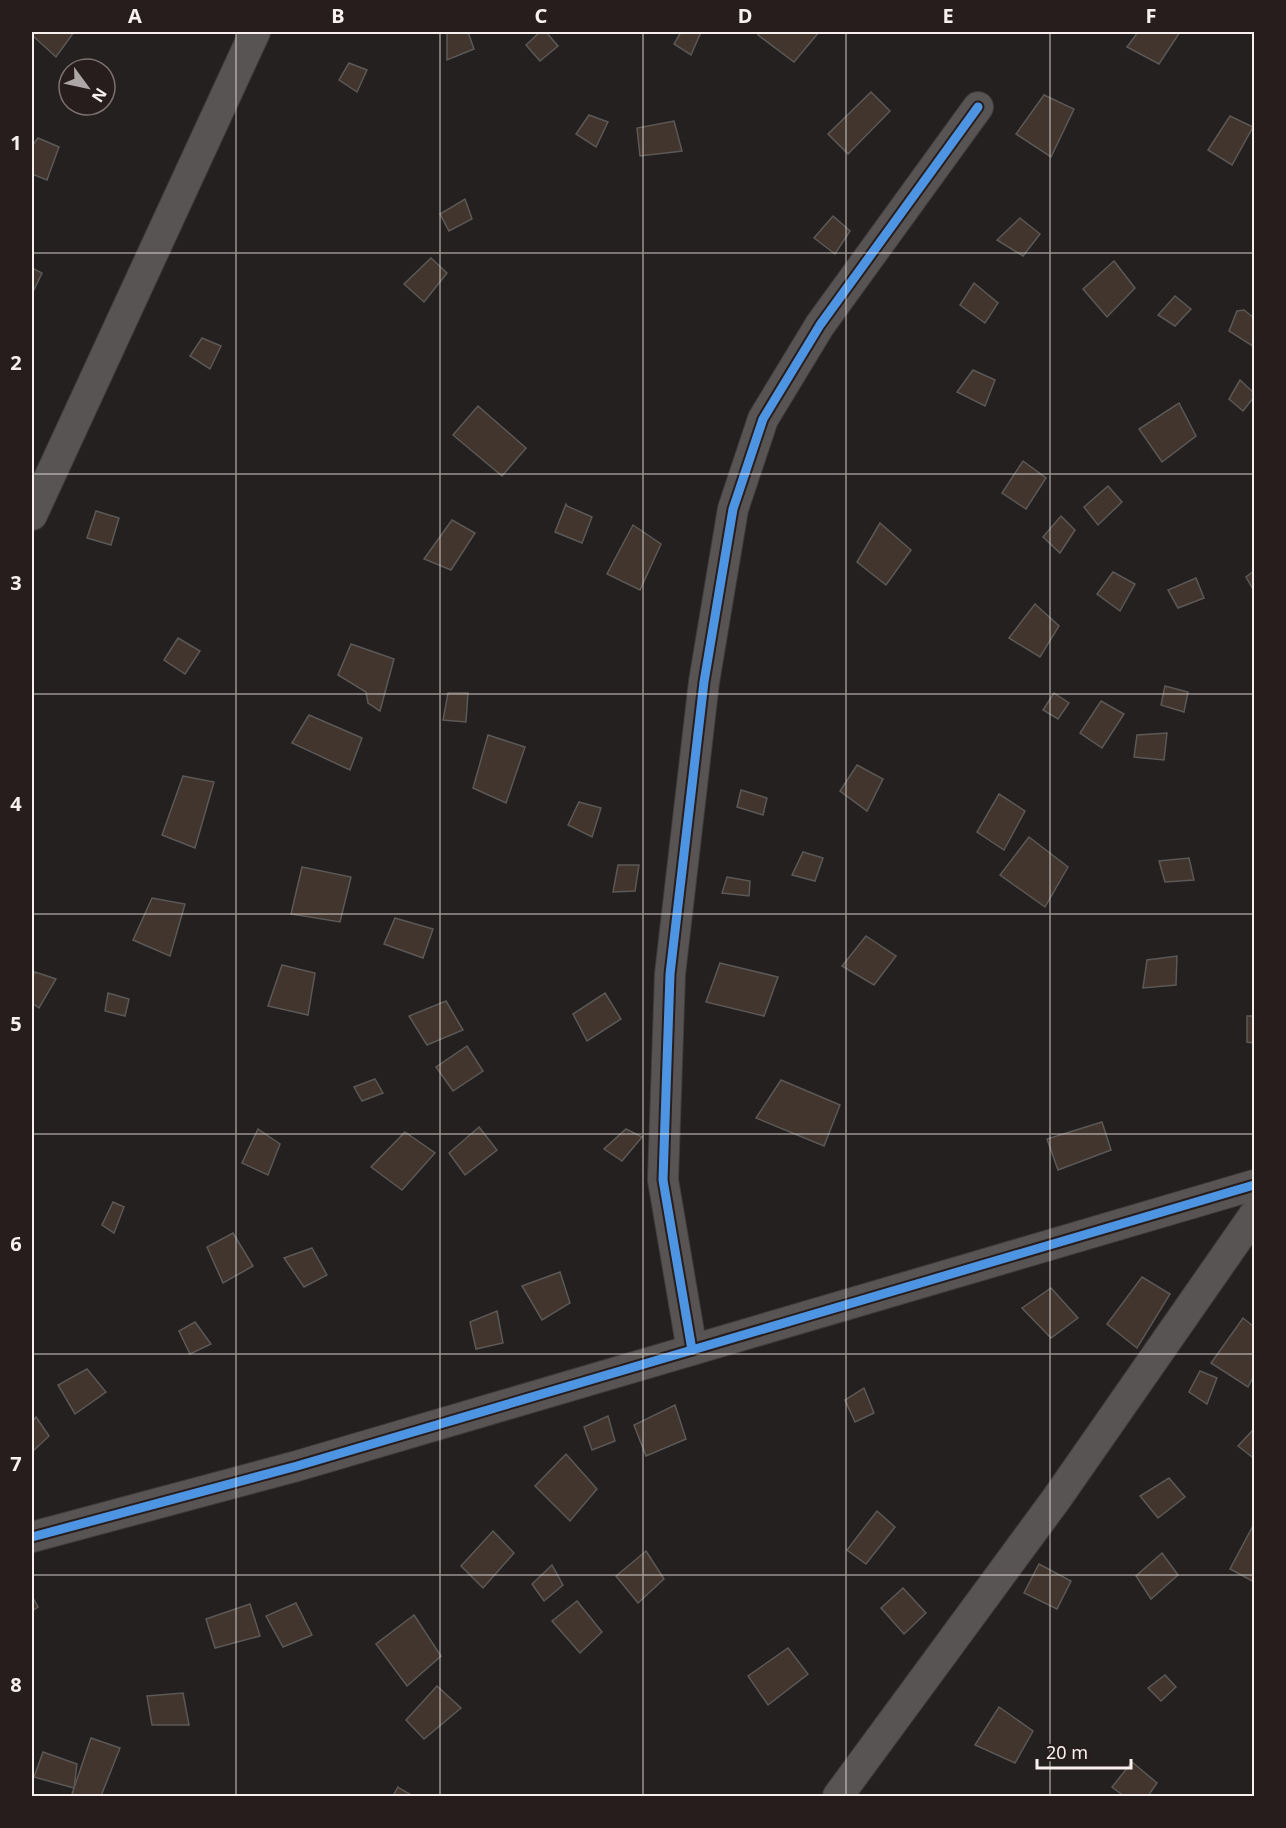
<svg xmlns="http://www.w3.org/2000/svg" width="1286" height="1828" viewBox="0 0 1286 1828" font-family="'Noto Sans',sans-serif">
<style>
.building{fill:#41352e;stroke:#5b5856;stroke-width:1.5}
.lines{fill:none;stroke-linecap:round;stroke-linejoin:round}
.street-casing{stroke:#403c3b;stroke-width:32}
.street{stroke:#585453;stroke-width:30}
.cycleway-casing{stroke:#281d1d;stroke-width:13}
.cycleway{stroke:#4d94e3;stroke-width:9}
.grid{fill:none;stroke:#f7f0ef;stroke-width:1.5;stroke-opacity:0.55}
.neatline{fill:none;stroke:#f7f0ef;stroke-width:2}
.grid-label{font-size:20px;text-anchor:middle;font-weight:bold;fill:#f7f0ef}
</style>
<rect width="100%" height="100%" fill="#252020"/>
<g class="building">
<polygon points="34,32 74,32 56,57 32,35"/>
<polygon points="455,32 468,32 474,49 447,60 447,33"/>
<polygon points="540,32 546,32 558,46 540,61 526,45"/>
<polygon points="681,32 701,32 691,55 674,44"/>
<polygon points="761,32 819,32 794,62 758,35"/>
<polygon points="1138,32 1180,32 1159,64 1127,47"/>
<polygon points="349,63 367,70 357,92 339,80"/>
<polygon points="871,92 890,111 848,154 828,134"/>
<polygon points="1044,95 1074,109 1051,157 1016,134"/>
<polygon points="589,115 608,122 596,147 576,134"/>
<polygon points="1230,116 1253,127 1232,165 1208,150"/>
<polygon points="674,121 682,151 640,156 637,128"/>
<polygon points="38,138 59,147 47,180 32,174 32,146"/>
<polygon points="465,199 472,219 449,231 440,214"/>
<polygon points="833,216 850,231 835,254 814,238"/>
<polygon points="1020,218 1040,234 1023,256 997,240"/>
<polygon points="431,258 447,273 424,302 404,284"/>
<polygon points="1114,261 1135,288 1107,317 1083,289"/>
<polygon points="32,268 42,273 32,294"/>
<polygon points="974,283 998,303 985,323 960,305"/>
<polygon points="1175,296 1191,309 1175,326 1158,315"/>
<polygon points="1244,310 1254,318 1254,347 1229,331 1237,311"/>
<polygon points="202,338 221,346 210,369 190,356"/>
<polygon points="973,370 995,380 985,406 957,392"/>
<polygon points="1240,380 1254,393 1254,397 1243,411 1229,399"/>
<polygon points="1179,403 1196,436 1162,462 1139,429"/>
<polygon points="478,406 526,448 502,476 453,435"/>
<polygon points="1023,461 1046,478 1026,509 1002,493"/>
<polygon points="1108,486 1122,502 1098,525 1084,507"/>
<polygon points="566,504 567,506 592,517 582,543 555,532"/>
<polygon points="96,511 119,518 111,545 87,538"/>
<polygon points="1061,516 1075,530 1060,553 1043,537"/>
<polygon points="452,520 475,533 451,570 424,559"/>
<polygon points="880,523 911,550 886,585 857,562"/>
<polygon points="633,525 661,544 640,590 607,574"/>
<polygon points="1254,571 1254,591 1246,577"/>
<polygon points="1113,572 1135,584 1120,611 1097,594"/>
<polygon points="1196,578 1204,598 1178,608 1168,590"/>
<polygon points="1035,604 1059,626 1040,657 1009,638"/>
<polygon points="178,638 200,651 185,674 164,660"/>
<polygon points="351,644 394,659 380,711 368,703 366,692 338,675"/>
<polygon points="1165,686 1188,692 1184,712 1161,705"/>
<polygon points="448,693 468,693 466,722 443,720"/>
<polygon points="1054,693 1069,703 1058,719 1043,710"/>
<polygon points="1101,701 1124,714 1102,748 1080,733"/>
<polygon points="309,715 362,738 350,770 292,743"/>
<polygon points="1167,733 1164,760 1134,757 1137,735"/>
<polygon points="488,735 525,747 506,803 473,788"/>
<polygon points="857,765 883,779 867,811 840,791"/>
<polygon points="183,776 214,782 195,848 162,835"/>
<polygon points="741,790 767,798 763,815 737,807"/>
<polygon points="999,794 1025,811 1004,850 977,832"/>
<polygon points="579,802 601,808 592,837 568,825"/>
<polygon points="1029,837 1068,867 1045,907 1000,875"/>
<polygon points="803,852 823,858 815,881 792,875"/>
<polygon points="1189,858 1194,880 1165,882 1159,861"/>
<polygon points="618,865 639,865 635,891 613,892"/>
<polygon points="302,867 351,877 340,922 291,914"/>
<polygon points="727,877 750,881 749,896 722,893"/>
<polygon points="152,898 185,904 170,956 133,940"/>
<polygon points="395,918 433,929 423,958 384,944"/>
<polygon points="866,936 896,956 874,985 842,966"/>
<polygon points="1177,956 1176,985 1143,988 1147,960"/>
<polygon points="720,963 778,977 764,1016 706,1002"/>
<polygon points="282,965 315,973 308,1015 268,1006"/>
<polygon points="35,972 56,979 39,1008 32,1003 32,977"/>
<polygon points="108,993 129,999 125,1016 105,1011"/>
<polygon points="605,993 621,1019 587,1041 573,1014"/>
<polygon points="446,1001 463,1030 427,1045 409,1016"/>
<polygon points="1247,1016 1254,1016 1254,1043 1247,1042"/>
<polygon points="467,1046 483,1071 453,1091 436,1067"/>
<polygon points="375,1079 383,1093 362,1101 354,1087"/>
<polygon points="781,1080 840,1105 824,1146 756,1118"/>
<polygon points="1102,1122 1111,1150 1058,1170 1047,1139"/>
<polygon points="479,1127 497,1150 465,1175 449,1153"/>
<polygon points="258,1129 280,1144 268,1175 242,1163"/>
<polygon points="626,1129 642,1137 622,1161 604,1149"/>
<polygon points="405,1132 435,1153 402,1190 371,1167"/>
<polygon points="113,1202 124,1207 114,1233 102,1225"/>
<polygon points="233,1233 253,1266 223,1283 207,1247"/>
<polygon points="312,1248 327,1275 304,1287 284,1258"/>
<polygon points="560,1272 570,1303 542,1320 522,1286"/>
<polygon points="1142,1277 1170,1294 1137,1348 1107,1324"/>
<polygon points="1051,1288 1078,1318 1051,1338 1022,1308"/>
<polygon points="497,1311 503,1343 476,1349 470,1322"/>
<polygon points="1243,1318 1254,1327 1254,1375 1248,1387 1211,1363"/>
<polygon points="195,1322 211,1344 190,1354 179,1331"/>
<polygon points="87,1369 106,1392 75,1414 58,1385"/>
<polygon points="1200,1371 1217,1378 1207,1404 1189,1392"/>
<polygon points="864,1388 874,1413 855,1422 845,1400"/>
<polygon points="675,1405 686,1439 646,1456 634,1425"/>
<polygon points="608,1416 615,1441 592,1450 584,1427"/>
<polygon points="36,1417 49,1436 32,1452 32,1422"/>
<polygon points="1254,1429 1254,1454 1252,1457 1238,1446"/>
<polygon points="566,1454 597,1489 570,1521 535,1486"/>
<polygon points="1169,1478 1185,1497 1158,1518 1140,1496"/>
<polygon points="877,1511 895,1527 866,1564 847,1550"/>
<polygon points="1254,1524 1254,1582 1230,1569"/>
<polygon points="493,1531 514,1553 483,1588 461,1566"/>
<polygon points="646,1551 664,1579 638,1603 616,1576"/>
<polygon points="1162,1553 1178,1575 1151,1599 1136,1576"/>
<polygon points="1039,1564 1071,1581 1057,1609 1024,1593"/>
<polygon points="552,1565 563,1585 544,1601 532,1584"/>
<polygon points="903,1588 926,1613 904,1634 881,1608"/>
<polygon points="32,1596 38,1607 32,1611"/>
<polygon points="577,1601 602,1632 580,1653 552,1621"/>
<polygon points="296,1603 312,1635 283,1647 266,1616"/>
<polygon points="250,1604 260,1636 215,1648 206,1619"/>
<polygon points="414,1615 441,1656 407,1686 376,1644"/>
<polygon points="788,1648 808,1674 768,1705 748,1676"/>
<polygon points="1165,1675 1176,1687 1161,1701 1148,1688"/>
<polygon points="437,1686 461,1708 424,1739 406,1720"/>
<polygon points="183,1693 189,1725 152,1725 147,1696"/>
<polygon points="999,1707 1033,1731 1015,1763 975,1745"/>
<polygon points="91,1738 120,1748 101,1796 80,1796 72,1794"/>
<polygon points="43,1752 77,1764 74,1788 34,1777"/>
<polygon points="1132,1762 1157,1783 1148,1796 1124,1796 1112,1787"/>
<polygon points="398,1787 399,1788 413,1796 393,1796"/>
</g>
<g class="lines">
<g class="street-casing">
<g id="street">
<polyline points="32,515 255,32"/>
<polyline points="692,1350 663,1180 670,974 704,682 733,509 763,419 820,325 978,107"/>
<polyline points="32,1537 297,1466 1254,1185"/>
<polyline points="838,1796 1057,1498 1254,1215"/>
</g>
</g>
<use href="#street" class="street"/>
<g class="cycleway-casing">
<g id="cycleway">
<polyline points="692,1350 663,1180 670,974 704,682 733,509 763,419 820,325 978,107"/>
<polyline points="32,1537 297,1466 1254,1185"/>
</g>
</g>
<use href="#cycleway" class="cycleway"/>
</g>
<path class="grid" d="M236 32V1796M440 32V1796M643 32V1796M846 32V1796M1050 32V1796M32 253H1254M32 474H1254M32 694H1254M32 914H1254M32 1134H1254M32 1354H1254M32 1575H1254"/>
<rect width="1286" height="1828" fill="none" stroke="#281d1d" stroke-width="66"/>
<g transform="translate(87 87) rotate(123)"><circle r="28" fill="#281d1d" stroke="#7b7171" stroke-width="1.5"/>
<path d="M0-4.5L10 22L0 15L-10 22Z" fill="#aea7a7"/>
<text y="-9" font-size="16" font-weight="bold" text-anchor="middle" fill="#f7f0ef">N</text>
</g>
<path d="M1037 1759v9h94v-9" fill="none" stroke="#f7f0ef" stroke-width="3"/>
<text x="1046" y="1759" font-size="18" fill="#f7f0ef" stroke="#281d1d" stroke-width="4.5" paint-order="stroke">20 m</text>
<rect x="33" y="33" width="1220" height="1762" class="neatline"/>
<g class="grid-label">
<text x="135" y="23">A</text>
<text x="338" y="23">B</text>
<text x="541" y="23">C</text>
<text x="745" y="23">D</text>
<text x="948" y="23">E</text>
<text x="1151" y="23">F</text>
<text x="16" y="150">1</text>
<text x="16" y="370">2</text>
<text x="16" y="590">3</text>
<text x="16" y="811">4</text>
<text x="16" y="1031">5</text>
<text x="16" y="1251">6</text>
<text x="16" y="1471">7</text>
<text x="16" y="1692">8</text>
</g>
</svg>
